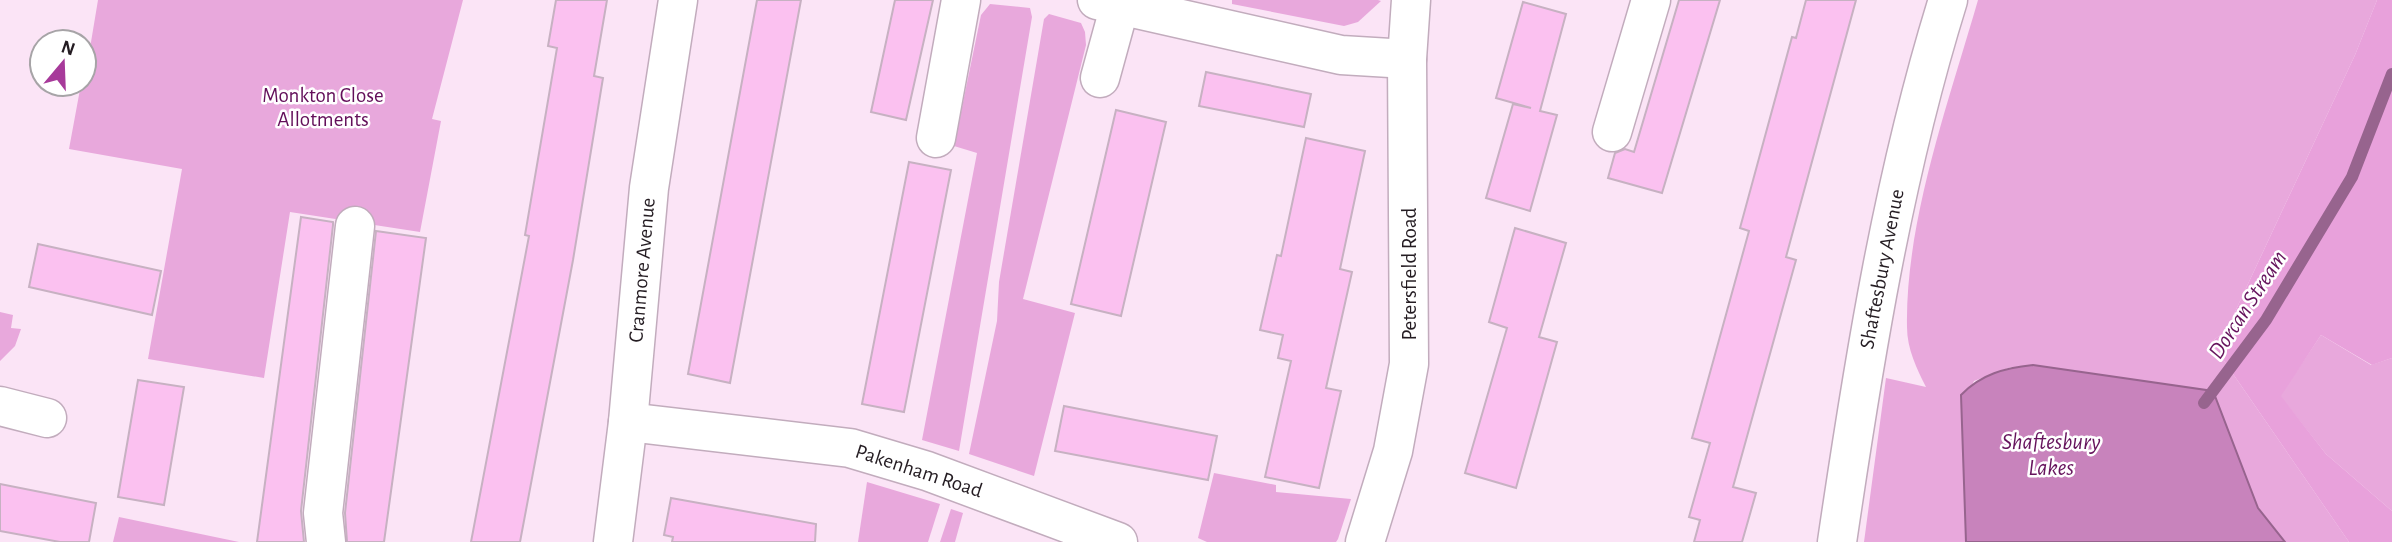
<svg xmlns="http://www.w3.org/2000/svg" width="2392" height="542" viewBox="0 0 2392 542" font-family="'Alegreya Sans',sans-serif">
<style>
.green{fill:#e8a8dc}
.forest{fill:#e8a1db}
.water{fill:#c883bc;stroke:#97648e;stroke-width:2}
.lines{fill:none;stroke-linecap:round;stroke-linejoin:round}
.stream{stroke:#97648e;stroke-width:12}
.building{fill:#fbc1f0;stroke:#c7b1c2;stroke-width:2}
.minor-casing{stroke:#c2acbd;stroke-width:41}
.minor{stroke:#fff;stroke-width:38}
.labels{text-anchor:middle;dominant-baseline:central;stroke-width:5;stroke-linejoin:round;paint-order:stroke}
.park-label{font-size:21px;fill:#630f5a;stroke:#fff}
.street-label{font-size:21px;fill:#241c22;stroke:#fff}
.water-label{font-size:23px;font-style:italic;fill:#66145d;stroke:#fff}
</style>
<rect width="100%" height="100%" fill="#fbe4f6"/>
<g class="green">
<polygon points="98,0 463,0 432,119 441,121 420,232 290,212 264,378 148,359 182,169 69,149 81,84 84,84"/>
<polygon points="1232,0 1378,0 1381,1 1358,22 1344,26 1232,4"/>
<path d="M1978 0H2377L2355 55 2226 331 2211 342 2349 542H2285L2258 508 2213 391 2011 367 1974 381 1962 408 1966 542H1864L1886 378 1926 387C1917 369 1907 349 1907 327 1905 222 1949 101 1978 0Z"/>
<polygon points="990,4 1030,8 1032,17 959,451 922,440 977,153 954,146 981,15"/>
<polygon points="1049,14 1081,23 1085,32 1086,45 1023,299 1075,313 1034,476 969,454 997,321 999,282 1044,19"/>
<polygon points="0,312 13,315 11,328 21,329 15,346 0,361"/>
<polygon points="2321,335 2371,365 2392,358 2392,511 2326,454 2280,396"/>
<polygon points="1214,473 1276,485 1276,492 1351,499 1338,539 1336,542 1207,542 1198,538"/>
<polygon points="867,482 940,504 928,542 858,542"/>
<polygon points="951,509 963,513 955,542 940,542"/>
<polygon points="119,517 239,542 113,542"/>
</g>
<polygon class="forest" points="2377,0 2392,0 2392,358 2372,365 2321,335 2281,396 2326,454 2392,511 2392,542 2349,542 2211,342 2226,331 2355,55"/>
<path class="water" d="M2033 365 2213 391 2258 508 2285 542H1966L1961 395C1981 374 2005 368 2033 365Z"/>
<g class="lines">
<polyline class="stream" points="2204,403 2266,320 2352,177 2392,74"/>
</g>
<g class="building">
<polygon points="556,0 607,0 594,76 603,78 573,260 520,542 471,542 529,236 525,235 557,48 548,46"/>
<polygon points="757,0 801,0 730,383 688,374"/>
<polygon points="895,0 933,0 906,120 871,112"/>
<polygon points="1679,0 1720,0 1662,193 1608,178 1615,153 1625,149 1634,152"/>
<polygon points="1806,0 1856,0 1786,257 1796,260 1733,487 1756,493 1742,542 1694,542 1700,520 1689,517 1710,443 1692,438 1749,231 1740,228 1792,37 1796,38"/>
<polygon points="1523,2 1566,14 1540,111 1557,115 1530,211 1486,198 1513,104 1531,108 1496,98"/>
<polygon points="1206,72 1311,94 1304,127 1199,106"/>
<polygon points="1116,110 1166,122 1121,316 1071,304"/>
<polygon points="1306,138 1365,151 1340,269 1352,272 1326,388 1341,391 1319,488 1265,477 1291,361 1278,358 1283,335 1260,330 1277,255 1281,256"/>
<polygon points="909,162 951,170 904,412 862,404"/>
<polygon points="301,217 333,222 333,225 301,511 304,542 257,542"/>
<polygon points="1515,228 1566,243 1539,337 1557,342 1516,488 1465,473 1507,328 1489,322"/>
<polygon points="376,231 426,238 384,542 347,542 345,513"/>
<polygon points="38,244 161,271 152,315 29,287"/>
<polygon points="138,380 184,387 164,505 118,497"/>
<polygon points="1064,406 1217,436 1208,480 1055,451"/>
<polygon points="0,484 96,503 89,542 60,542 0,531"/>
<polygon points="671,498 816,524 815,542 672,542 673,537 664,535"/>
</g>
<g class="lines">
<g class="minor-casing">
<g id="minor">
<polyline points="1097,0 1341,55 1407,59"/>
<polyline points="1100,78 1120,5"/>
<polyline points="1612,132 1651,0"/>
<polyline points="936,138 961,0"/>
<polyline points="0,406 47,418"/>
<polyline points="628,422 850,448 927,471 1118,542"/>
<polyline points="326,542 323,513 355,226"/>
<polyline points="613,542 628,422 649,188 678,0"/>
<polyline points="1365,542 1393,451 1409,364 1407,59 1411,0"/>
<path d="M1837 542C1864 359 1893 177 1948 0"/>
</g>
</g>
<use href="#minor" class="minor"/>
</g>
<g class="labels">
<g class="park-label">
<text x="323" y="95">Monkton Close<tspan x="323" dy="24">Allotments</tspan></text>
</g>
<g class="street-label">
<text transform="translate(1882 269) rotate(-79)">Shaftesbury Avenue</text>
<text transform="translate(642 270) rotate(-85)">Cranmore Avenue</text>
<text transform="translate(1409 274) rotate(-90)">Petersfield Road</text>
<text transform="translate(919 471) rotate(18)">Pakenham Road</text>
</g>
<g class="water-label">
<text transform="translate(2248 305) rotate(-57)">Dorcan Stream</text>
<text x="2051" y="442">Shaftesbury<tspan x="2051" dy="26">Lakes</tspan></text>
</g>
</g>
<g transform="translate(63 63) rotate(19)"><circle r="33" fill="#ffffff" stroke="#a7a4a7" stroke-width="2"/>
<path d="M0-5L12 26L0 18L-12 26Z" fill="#a73a9a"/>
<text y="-10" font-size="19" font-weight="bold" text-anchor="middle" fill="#241c22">N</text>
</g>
</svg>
